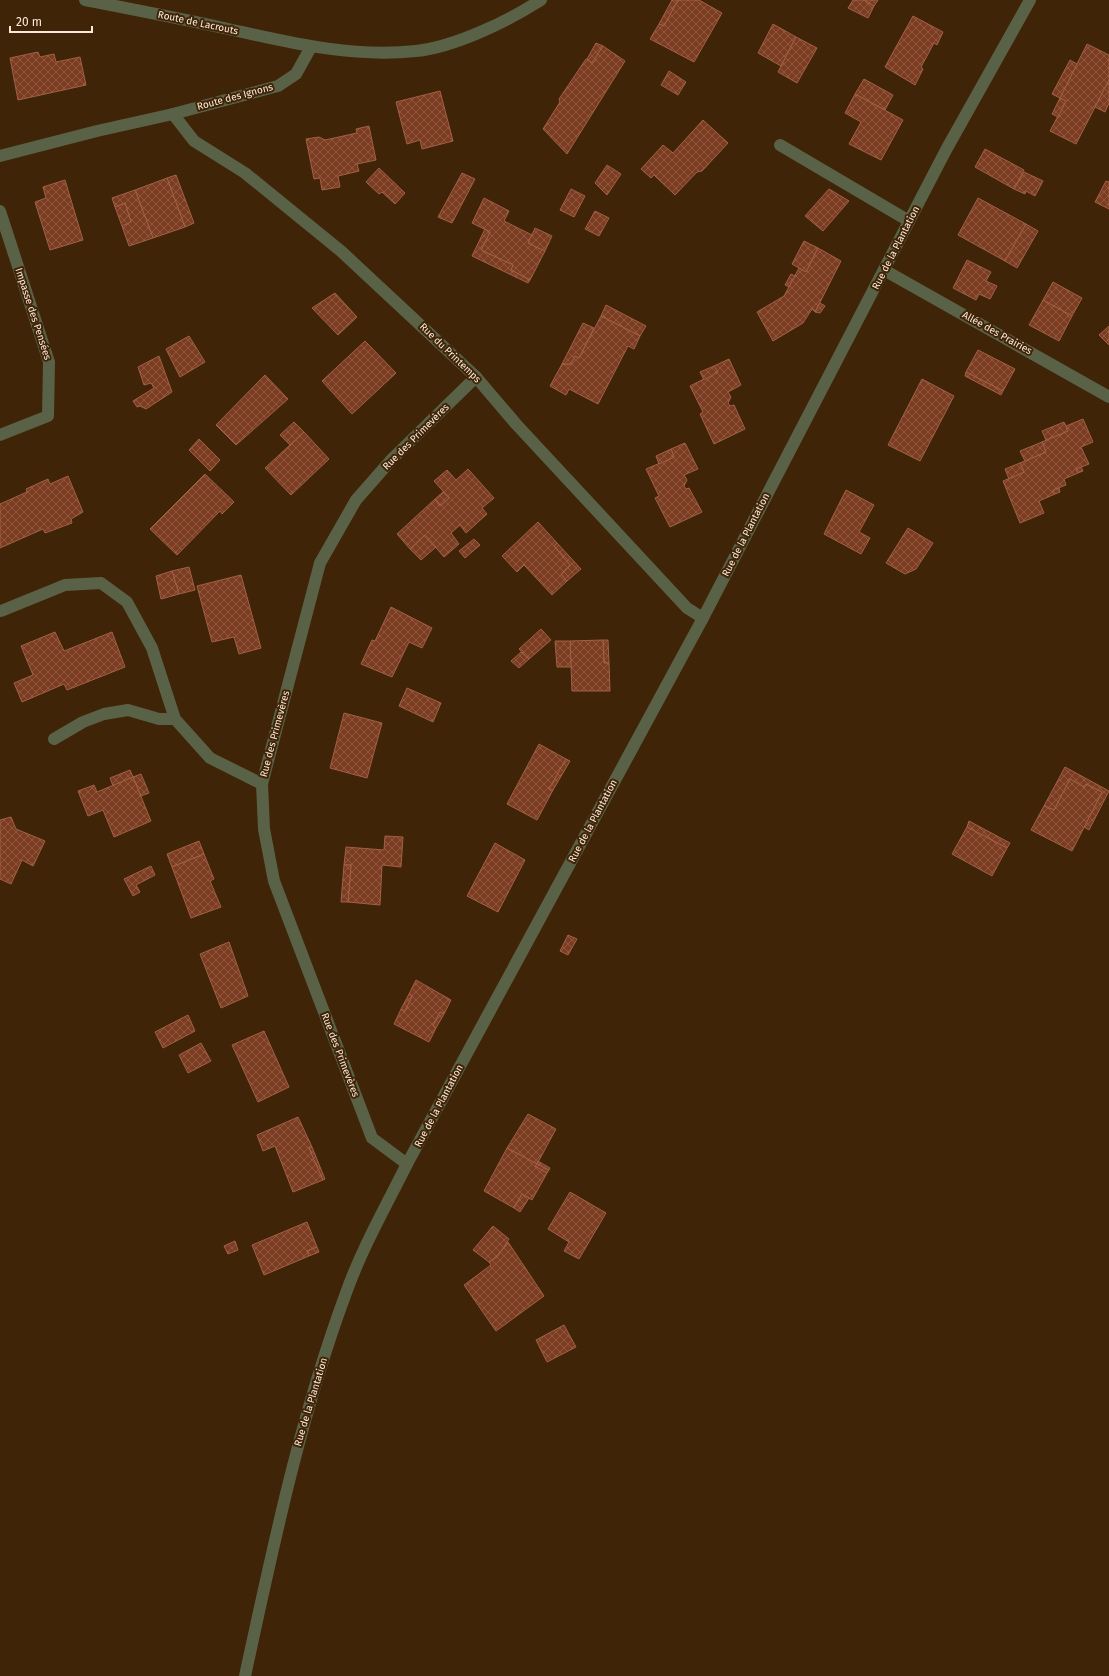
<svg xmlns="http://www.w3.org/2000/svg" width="1109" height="1676" viewBox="0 0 1109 1676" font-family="'Fira Sans',sans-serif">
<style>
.building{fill:url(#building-cross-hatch);stroke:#a36045}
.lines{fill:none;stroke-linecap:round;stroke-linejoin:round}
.minor{stroke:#596247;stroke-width:12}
.labels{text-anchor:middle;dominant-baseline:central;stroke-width:4;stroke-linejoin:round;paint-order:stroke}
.street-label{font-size:10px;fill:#fce9da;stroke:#3f2407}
</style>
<defs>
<pattern id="building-cross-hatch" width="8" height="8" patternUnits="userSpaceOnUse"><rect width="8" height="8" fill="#7b3c21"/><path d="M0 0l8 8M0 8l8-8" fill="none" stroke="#8f5841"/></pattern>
</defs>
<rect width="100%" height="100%" fill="#3f2407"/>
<g class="building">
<polygon points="672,0 678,0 664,26 659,24"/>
<polygon points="678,0 699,0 722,13 694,62 650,39 659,24 664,26"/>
<polygon points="853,0 864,0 874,6 868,18 848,8"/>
<polygon points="864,0 878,0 874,6"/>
<polygon points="913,16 943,32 937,45 934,43 921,67 923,69 915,85 885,67"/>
<polygon points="773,24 796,37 781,66 758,53"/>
<polygon points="796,37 817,48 797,83 778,72"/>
<polygon points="596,43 603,46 592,63 587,59"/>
<polygon points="1087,44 1109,55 1109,80 1076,144 1050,131 1066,101 1060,98"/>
<polygon points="603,46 625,61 567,154 543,129 560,102 559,99 586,59 592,63"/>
<polygon points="38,52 40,57 54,54 56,62 80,57 86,85 18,100 10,58"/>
<polygon points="1070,60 1077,64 1060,98 1052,94"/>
<polygon points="669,71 686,82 678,95 661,85"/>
<polygon points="864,79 893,95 885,110 855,94"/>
<polygon points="1109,80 1109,103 1105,112 1095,107"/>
<polygon points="440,91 453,141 422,149 420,140 407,144 396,102"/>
<polygon points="855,94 903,120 881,160 849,144 861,122 845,113"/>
<polygon points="1060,98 1066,101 1058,117 1052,114"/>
<polygon points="703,120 728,143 702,171 697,172 675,195 654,175 651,178 641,169 663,145 673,153"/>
<polygon points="369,126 376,160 357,164 359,171 338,176 340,187 322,190 320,178 314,179 306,139 319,137 325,140 357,133 356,129"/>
<polygon points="985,149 1024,170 1014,189 975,167"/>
<polygon points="607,165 621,174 607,195 595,183"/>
<polygon points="379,168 405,193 395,204 382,192 379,194 366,182"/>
<polygon points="1024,172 1043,181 1035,196 1026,191 1025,194 1014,189"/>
<polygon points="462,173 475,179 452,223 438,217"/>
<polygon points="176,175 194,223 185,227 167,178"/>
<polygon points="167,178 185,227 153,238 135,190"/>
<polygon points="65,180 83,240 50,250 35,202 46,198 43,187"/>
<polygon points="1106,181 1109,182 1109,209 1095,202"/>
<polygon points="571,189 585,196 574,217 560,210"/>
<polygon points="829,189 849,201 823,231 805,216"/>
<polygon points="135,190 153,238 129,246 122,226 131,222 125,203 115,207 112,198"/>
<polygon points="484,198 509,211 504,221 532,235 528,243 545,251 530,280 511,270 513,265 481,250 490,232 472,223"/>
<polygon points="978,198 1026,224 1005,261 958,235"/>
<polygon points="125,203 131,222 122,226 115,207"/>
<polygon points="595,211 609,218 599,236 585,229"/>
<polygon points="1026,224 1038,231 1017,268 1005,261"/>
<polygon points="535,228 552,236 545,251 528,243"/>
<polygon points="485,229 490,232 481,250 513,265 511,270 530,280 528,283 472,256"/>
<polygon points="804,241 818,248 806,272 792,264"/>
<polygon points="818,248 841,261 815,312 812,309 803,323 773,341 757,312 784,296 799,268 806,272"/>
<polygon points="967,260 991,272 986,281 997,286 990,299 979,294 976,300 953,288"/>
<polygon points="791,274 795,276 789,287 785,285"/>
<polygon points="1053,282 1082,298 1072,316 1043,300"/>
<polygon points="335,293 357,317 338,335 312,308"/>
<polygon points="1043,300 1072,316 1059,341 1029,325"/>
<polygon points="820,303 825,306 820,313 815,312"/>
<polygon points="606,305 646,326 640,336 601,316"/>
<polygon points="601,316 640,336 634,349 628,346 598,404 569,389 566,395 550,386 562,364 571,364 575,356 579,358"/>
<polygon points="583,323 594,328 579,358 575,356 571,364 562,364"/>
<polygon points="1109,326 1109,345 1099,335"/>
<polygon points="189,336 205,362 180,377 166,349"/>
<polygon points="365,341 396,373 352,414 322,381"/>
<polygon points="978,350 1015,369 1003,391 966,372"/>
<polygon points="159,356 172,392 146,409 140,406 137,407 133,401 154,388 151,383 144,385 138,367"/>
<polygon points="729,359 741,385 728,392 731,397 728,403 730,406 734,405 745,429 714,444 700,414 703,412 690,386 718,372 714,366"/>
<polygon points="714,366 718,372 704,380 700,372"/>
<polygon points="966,372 1003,391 1001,395 965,376"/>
<polygon points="265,375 288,399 236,445 216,425"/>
<polygon points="922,379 954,396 920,461 888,445"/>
<polygon points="1083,419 1093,442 1081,447 1089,464 1076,469 1078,473 1064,479 1066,485 1053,490 1055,494 1039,501 1044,513 1020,523 1003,481 1024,472 1020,463 1046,452 1042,442 1068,431 1066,426"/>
<polygon points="294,422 304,432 290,445 280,435"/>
<polygon points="1064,422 1068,431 1046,440 1042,431"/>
<polygon points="304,432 329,459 291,495 265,468"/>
<polygon points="199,439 220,460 210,471 189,450"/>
<polygon points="1042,442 1046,452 1025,461 1020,451"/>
<polygon points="685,443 698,469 684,475 687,480 684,486 686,489 689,488 702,512 670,527 655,498 659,496 646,469 674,457 671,449"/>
<polygon points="671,449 674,457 659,464 656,456"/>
<polygon points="1020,463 1024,472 1009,479 1005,469"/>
<polygon points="1081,467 1083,471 1078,473 1076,469"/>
<polygon points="468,469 494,498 482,508 487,514 466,533 460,525 451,533 459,544 444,557 425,535 410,549 397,534 435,499 440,506 449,498 434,481 447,470 456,480"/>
<polygon points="205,474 234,502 222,514 220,511 177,555 150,529"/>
<polygon points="68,476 83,512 71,519 72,523 45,533 43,529 0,548 0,504 27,492 26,489 48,479 50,484"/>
<polygon points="1059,488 1060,492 1055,494 1053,490"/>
<polygon points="846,490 874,505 859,532 870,538 861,554 824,534"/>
<polygon points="443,492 449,498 440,506 435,499"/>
<polygon points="538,522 557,543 554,546 570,565 561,574 567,581 552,595 524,565 517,572 502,556"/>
<polygon points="908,528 933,543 916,569 905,574 886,563"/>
<polygon points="425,535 436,547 421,560 410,549"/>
<polygon points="474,539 480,545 465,558 459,551"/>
<polygon points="557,543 581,569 567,581 561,574 570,565 554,546"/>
<polygon points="189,567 195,590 179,594 172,571"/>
<polygon points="172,571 179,594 161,599 156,576"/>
<polygon points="241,575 261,648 239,654 234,637 212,642 197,586"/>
<polygon points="391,607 432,628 422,648 409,642 392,677 361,664 372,640 375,641"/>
<polygon points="541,629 551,640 529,659 519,649"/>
<polygon points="55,632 64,651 112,632 125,667 67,690 64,684 22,702 14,683 33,675 21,646"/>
<polygon points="603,640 608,640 609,663 604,663"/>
<polygon points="603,640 604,663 609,663 610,691 572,691 570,641"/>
<polygon points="555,641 570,641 571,667 557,667"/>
<polygon points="521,652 529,659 519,668 511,661"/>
<polygon points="407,688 441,703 433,722 399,706"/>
<polygon points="344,713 382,723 367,778 330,768"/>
<polygon points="539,744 566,759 549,789 553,790 537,820 507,804"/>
<polygon points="566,759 570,761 553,790 549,789"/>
<polygon points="1065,767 1109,791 1089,830 1084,827 1102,792 1086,784 1084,787 1070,779 1054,810 1044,806"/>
<polygon points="130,770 133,777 113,786 110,778"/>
<polygon points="141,774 149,793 141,796 133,777"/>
<polygon points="133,777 151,821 114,837 103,810 88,816 78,791 94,785 97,792"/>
<polygon points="1070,779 1084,787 1086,784 1102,792 1072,851 1031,830 1044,806 1054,810"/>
<polygon points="11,817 16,829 45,841 33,866 22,860 11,884 0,879 0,820"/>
<polygon points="969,821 1010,843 1007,848 967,827"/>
<polygon points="967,827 1007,848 992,876 952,854"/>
<polygon points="385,836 403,837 401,867 382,865 380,905 348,902 351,865 344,865 346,847 384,850"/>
<polygon points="199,841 204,854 172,867 167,854"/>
<polygon points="495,843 525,860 498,912 467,896"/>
<polygon points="204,854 214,879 210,881 221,907 191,918 172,867"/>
<polygon points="344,865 351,865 348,902 341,902"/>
<polygon points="151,866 155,875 136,885 140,892 133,896 124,879"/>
<polygon points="568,935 577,939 568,955 560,951"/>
<polygon points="229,942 248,996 221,1008 200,954"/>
<polygon points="416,980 451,1000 444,1014 440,1012 433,1026 436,1028 429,1042 394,1024 401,1009 405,1011 412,996 409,994"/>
<polygon points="409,994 412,996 405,1011 401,1009"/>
<polygon points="440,1012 444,1014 436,1028 433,1026"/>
<polygon points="188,1015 195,1031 163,1048 155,1032"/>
<polygon points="264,1031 289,1087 258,1102 232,1045"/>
<polygon points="201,1043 211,1061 188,1073 179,1055"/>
<polygon points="528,1114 556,1129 537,1164 507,1148"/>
<polygon points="298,1117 312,1147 309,1148 323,1180 293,1192 275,1146 263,1151 257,1135"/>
<polygon points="312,1147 325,1179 323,1180 309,1148"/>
<polygon points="507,1148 537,1164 535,1166 547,1173 532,1200 522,1194 514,1208 484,1191"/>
<polygon points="538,1161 550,1168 549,1170 537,1164"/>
<polygon points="537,1164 549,1170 547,1173 535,1166"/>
<polygon points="570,1192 606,1213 579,1259 564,1251 569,1242 548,1229"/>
<polygon points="522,1194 529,1198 520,1212 514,1208"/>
<polygon points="307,1222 317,1247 307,1251 309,1256 264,1275 252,1245"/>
<polygon points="493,1226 509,1239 497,1257 489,1262 473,1250"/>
<polygon points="235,1241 238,1250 228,1254 224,1246"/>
<polygon points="508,1242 544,1296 496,1331 464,1285 491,1265 489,1262 497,1257"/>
<polygon points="317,1247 319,1252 309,1256 307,1251"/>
<polygon points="564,1325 576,1347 547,1362 536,1340"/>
</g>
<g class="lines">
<g class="minor">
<path d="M85 0C131 9 178 18 224 28 288 42 350 58 416 51 455 47 508 21 541 0"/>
<polyline points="173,114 194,141 245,173 342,252 476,377 516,424 687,608 703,618"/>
<polyline points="780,145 909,221"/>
<polyline points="0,156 97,131 173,114 278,86 296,74 311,47"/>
<polyline points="0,211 49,362 48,416 0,435"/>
<polyline points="884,270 1109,397"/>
<polyline points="1,611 65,585 101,583 127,602 152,648 175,719 210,758 262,784"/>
<polyline points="54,739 83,722 104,714 128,710 159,719 175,719"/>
<polyline points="407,1164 372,1138 274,881 264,829 262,784 320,563 356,500 392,459 476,377"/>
<path d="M245 1676C273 1547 300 1417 346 1293 362 1248 386 1206 407 1164L703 618 946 150 1030 0"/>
</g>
</g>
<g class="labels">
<g class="street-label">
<text transform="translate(198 23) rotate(12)">Route de Lacrouts</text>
<text transform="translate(235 97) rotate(-15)">Route des Ignons</text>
<text transform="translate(896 248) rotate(-63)">Rue de la Plantation</text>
<text transform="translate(33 314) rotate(72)">Impasse des Pensées</text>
<text transform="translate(997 333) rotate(29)">Allée des Prairies</text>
<text transform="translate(450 353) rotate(44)">Rue du Printemps</text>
<text transform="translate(416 437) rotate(-45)">Rue des Primevères</text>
<text transform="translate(746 535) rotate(-63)">Rue de la Plantation</text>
<text transform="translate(275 734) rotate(-75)">Rue des Primevères</text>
<text transform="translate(593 821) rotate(-62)">Rue de la Plantation</text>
<text transform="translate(340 1055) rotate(69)">Rue des Primevères</text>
<text transform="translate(439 1106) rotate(-62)">Rue de la Plantation</text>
<text transform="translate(311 1402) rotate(-73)">Rue de la Plantation</text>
</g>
</g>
<path d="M10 26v6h82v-6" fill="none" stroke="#fce9da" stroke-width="2"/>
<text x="16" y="26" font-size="12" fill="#fce9da" stroke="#3f2407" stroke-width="3" paint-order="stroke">20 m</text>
</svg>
